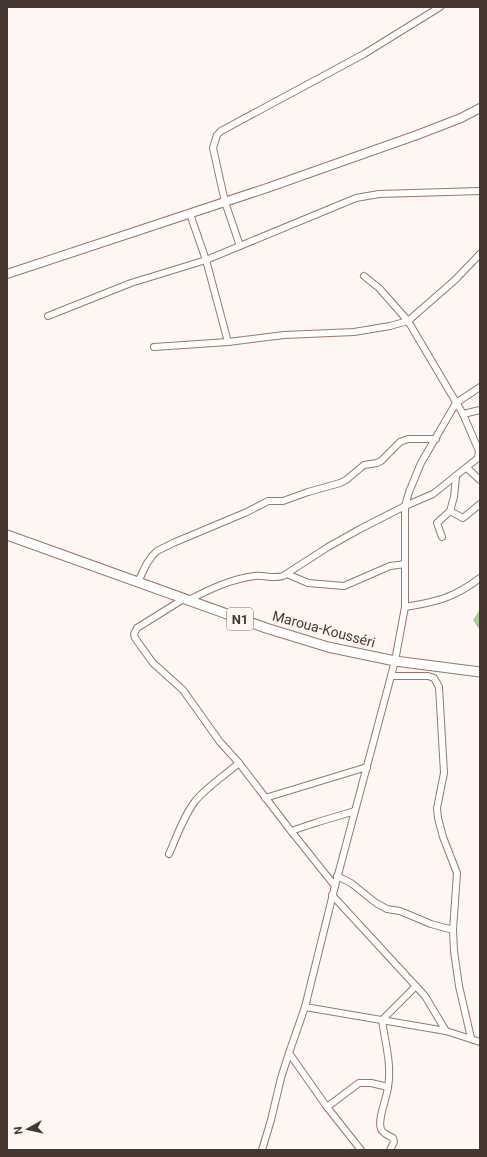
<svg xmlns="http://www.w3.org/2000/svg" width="487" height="1157" viewBox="0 0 487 1157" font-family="Roboto,sans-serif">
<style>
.forest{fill:url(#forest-crowns)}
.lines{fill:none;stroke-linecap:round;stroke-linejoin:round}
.minor-casing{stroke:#9a7769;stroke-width:8}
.major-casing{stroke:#9a7769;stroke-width:10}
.highway-casing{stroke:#9a7769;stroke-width:11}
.minor{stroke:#fff;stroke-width:6}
.major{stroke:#fff;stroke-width:8}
.highway{stroke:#fff;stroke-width:9}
.labels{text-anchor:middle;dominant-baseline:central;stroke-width:3;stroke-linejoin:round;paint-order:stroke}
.shield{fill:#fef6f3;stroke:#7d706b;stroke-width:1}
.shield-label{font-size:13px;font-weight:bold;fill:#463731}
.street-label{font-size:14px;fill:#463731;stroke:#fef6f3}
</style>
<defs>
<pattern id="forest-crowns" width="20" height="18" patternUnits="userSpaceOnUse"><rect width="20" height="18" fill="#adcd9a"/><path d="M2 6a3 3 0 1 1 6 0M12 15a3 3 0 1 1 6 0" fill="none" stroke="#8fa77e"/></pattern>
</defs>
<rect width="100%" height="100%" fill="#fef6f3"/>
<polygon class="forest" points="480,609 480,630 473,620"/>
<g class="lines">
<g class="minor-casing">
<g id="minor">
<polyline points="190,214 206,260 228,342"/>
<polyline points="240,246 225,202 213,148 217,135 221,131 364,54 440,7"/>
<polyline points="48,316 131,283 206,260 356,198 379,194 480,191"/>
<polyline points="154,347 228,342 284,335 354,332 390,326 408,321 455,280 480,254"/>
<polyline points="463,414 480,410"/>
<polyline points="467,468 480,480"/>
<polyline points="450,511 463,518 480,504"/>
<polyline points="442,537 437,523 450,511 454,497 456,477"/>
<polyline points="287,574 308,583 344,586 390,566 405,564"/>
<polyline points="138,582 146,565 152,556 157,551 173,543 247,512 268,501 283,501 308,492 340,483 346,480 364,465 377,463 381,461 400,442 408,439 436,439"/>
<polyline points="185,598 137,628 134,634 135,638 153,663 183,690 220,742 239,763 291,831 335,886"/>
<path d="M189 600C210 589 231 579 255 576 264 575 274 579 283 576L328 547 360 529 405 506 433 494 478 458 479 451 463 414 408 321 379 288 364 276"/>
<path d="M405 607C436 602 454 598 480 578"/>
<polyline points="391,676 428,676 434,678 439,687 444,773 437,808 438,818 443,837 457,873 453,930 454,951 459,986 471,1038"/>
<polyline points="265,798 367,767"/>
<polyline points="291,831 318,822 355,811"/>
<path d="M169 854C177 836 184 815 196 800 208 786 225 775 239 763"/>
<polyline points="337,876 351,883 376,903 387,909 400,911 431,924 453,930"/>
<polyline points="332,895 425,996 446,1031"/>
<polyline points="305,1007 446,1031 480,1042"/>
<polyline points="327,1107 359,1083 371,1083 388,1087"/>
<polyline points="262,1150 271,1120 281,1078 289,1053"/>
<polyline points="361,1150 327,1107 289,1053 305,1007 335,886 395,661 405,607 405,506 409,492 421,463 456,403 480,387"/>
<path d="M390 1150 394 1142 393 1138C390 1136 383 1134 381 1129 377 1120 387 1098 388 1087 392 1065 385 1042 382 1020L416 986"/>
</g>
</g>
<g class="major-casing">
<polyline id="major" points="7,274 267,188 417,135 461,118 480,108"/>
</g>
<g class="highway-casing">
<polyline id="highway" points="7,535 266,628 328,647 395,661 480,672"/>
</g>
<use href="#minor" class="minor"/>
<use href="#major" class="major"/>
<use href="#highway" class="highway"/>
</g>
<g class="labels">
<rect class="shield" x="227" y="608" width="26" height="22" rx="3"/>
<g class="shield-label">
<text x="240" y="619">N1</text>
</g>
<g class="street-label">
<text transform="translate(324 629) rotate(15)">Maroua-Kousséri</text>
</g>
</g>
<rect width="487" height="1157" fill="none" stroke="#463731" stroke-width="16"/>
<g transform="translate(28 1129) rotate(262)" stroke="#fef6f3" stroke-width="3" paint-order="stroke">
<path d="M0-3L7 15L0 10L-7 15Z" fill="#463731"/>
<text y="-6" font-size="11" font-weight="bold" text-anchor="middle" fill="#463731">N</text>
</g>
</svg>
